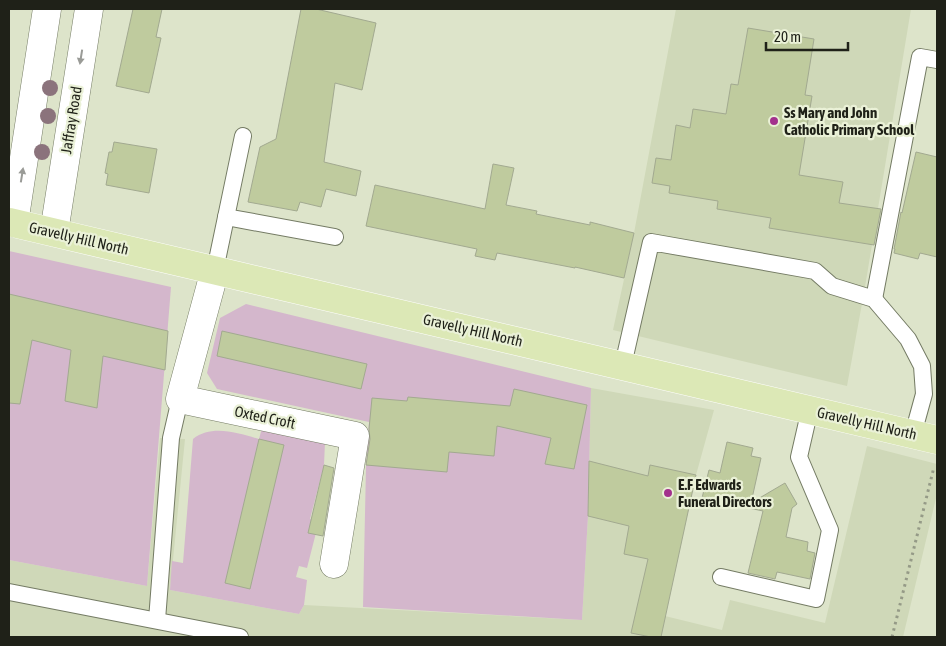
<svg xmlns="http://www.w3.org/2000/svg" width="946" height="646" viewBox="0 0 946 646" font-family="'Asap Condensed',sans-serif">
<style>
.built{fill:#cfd8b8}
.green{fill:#d4b7cc}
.building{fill:#bfcb9e;stroke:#a2a990}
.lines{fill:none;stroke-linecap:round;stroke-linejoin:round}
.service-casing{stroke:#747b64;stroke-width:18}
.minor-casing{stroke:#747b64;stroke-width:29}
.primary-casing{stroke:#fff;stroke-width:29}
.path{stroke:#959a87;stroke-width:3;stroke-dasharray:2.5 4;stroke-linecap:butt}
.service{stroke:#fff;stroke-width:16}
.minor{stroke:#fff;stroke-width:28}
.primary{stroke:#dce8b6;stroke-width:28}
.tree{fill:#8b737c}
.oneway{fill:#9a9b97}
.poi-dot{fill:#a3318d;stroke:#eaf1d7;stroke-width:2}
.labels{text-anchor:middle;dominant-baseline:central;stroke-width:4.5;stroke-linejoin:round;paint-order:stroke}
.poi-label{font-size:15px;font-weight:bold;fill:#1f2118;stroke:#eaf1d7;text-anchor:start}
.street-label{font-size:15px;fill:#1f2118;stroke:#eaf1d7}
</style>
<rect width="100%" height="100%" fill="#dde4ca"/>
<g class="built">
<polygon points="676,9 911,9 865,287 847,386 613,330 634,233"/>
<polygon points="591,388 714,410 696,475 665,616 722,630 730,600 825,623 867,446 937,464 937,494 903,637 9,637 9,560 147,586 160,438 185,439 170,590 299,614 304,605 582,620 588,516"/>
</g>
<g class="green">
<polygon points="9,251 171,287 147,586 9,560"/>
<polygon points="246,304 591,388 588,516 582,620 363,607 366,467 369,422 217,389 207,373 220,318"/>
<path d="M262 428 325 442 324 465 310 519 319 521 307 568 299 566 296 577 307 580 304 605 299 614 170 590 172 561 183 563 193 439C212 424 238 433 259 439Z"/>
</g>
<g class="building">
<polygon points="133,9 162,9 156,37 161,38 149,93 116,86"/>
<polygon points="301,9 316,9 376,23 362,90 335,83 324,162 361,171 356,196 326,189 321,207 300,202 297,211 248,202 260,147 276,139"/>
<polygon points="748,28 814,39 805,95 812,96 799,175 843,182 839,203 881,209 874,245 769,228 771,218 717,209 718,201 669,193 670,186 652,183 656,158 671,160 676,125 690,128 693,109 726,114 731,84 738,85"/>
<polygon points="114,142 157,149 149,193 106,185 108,174 105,173 109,152 112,152"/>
<polygon points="916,152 937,157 937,257 920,253 918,259 894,253 895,249 894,249 901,212 902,213"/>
<polygon points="493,164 514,168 506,205 537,211 536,214 590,225 590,222 634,233 624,278 575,267 575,268 497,253 495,260 475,256 477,249 366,226 375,185 485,209"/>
<polygon points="9,294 168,331 165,370 103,356 97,408 65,401 71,350 32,340 20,404 9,403"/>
<polygon points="222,331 367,364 361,389 217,356"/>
<polygon points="514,389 587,405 574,469 545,464 551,438 497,426 494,456 449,452 447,472 366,465 370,439 369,429 372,398 407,401 408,397 510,406"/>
<polygon points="259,439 284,445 250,589 225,583"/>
<polygon points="727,442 753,448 751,456 761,458 751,503 785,483 797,504 792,508 786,537 808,542 807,551 815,553 810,579 777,572 775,579 748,573 763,511 702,498 709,470 720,473"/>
<polygon points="589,461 648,476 650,465 696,475 661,637 651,637 631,633 648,559 624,554 629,526 588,516"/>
<polygon points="324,465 334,468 323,536 308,533"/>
</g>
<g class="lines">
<g class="service-casing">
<g id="service">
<polyline points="226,217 335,237"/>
<polyline points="215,270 243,136"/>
<polyline points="874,299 920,57 937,60"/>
<polyline points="623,365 651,242 815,271 832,286 874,299 908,339 922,366 924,394 913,434"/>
<polyline points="721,577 816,599 830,530 799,457 810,409"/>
<polyline points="9,592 240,637"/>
<polyline points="157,620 171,438 180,399"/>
</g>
</g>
<g class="minor-casing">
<g id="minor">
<polyline points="14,223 47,9"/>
<polyline points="54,232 89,9"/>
<polyline points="215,270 180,399 355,436 334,564"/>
</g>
</g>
<g class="primary-casing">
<polyline id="primary" points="9,222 937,440"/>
</g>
<polyline class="path" points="892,637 934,467"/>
<use href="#service" class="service"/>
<use href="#minor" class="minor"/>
<use href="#primary" class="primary"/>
</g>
<g class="tree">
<circle cx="50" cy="88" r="8"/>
<circle cx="48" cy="116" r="8"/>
<circle cx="42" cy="152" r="8"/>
</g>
<defs><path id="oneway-solid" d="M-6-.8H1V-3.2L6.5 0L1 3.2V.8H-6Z" transform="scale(1.25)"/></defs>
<g class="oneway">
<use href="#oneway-solid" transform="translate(81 57) rotate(99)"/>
<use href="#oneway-solid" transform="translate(22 175) rotate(-81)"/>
</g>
<g class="poi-dot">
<circle cx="774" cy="121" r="5"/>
<circle cx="668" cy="493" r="5"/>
</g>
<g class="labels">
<g class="poi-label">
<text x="784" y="112">Ss Mary and John<tspan x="784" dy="17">Catholic Primary School</tspan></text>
<text x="678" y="484">E.F Edwards<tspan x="678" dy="17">Funeral Directors</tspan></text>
</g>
<g class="street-label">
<text transform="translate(71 120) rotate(-81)">Jaffray Road</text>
<text transform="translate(79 238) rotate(13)">Gravelly Hill North</text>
<text transform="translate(473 330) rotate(13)">Gravelly Hill North</text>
<text transform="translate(265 417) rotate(12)">Oxted Croft</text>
<text transform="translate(867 423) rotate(13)">Gravelly Hill North</text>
</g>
</g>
<rect width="946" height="646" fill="none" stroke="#1f2118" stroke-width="20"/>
<path d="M766 42v8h82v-8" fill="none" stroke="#1f2118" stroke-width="2.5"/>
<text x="774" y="42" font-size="15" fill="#1f2118" stroke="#eaf1d7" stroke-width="4" paint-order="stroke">20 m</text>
</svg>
